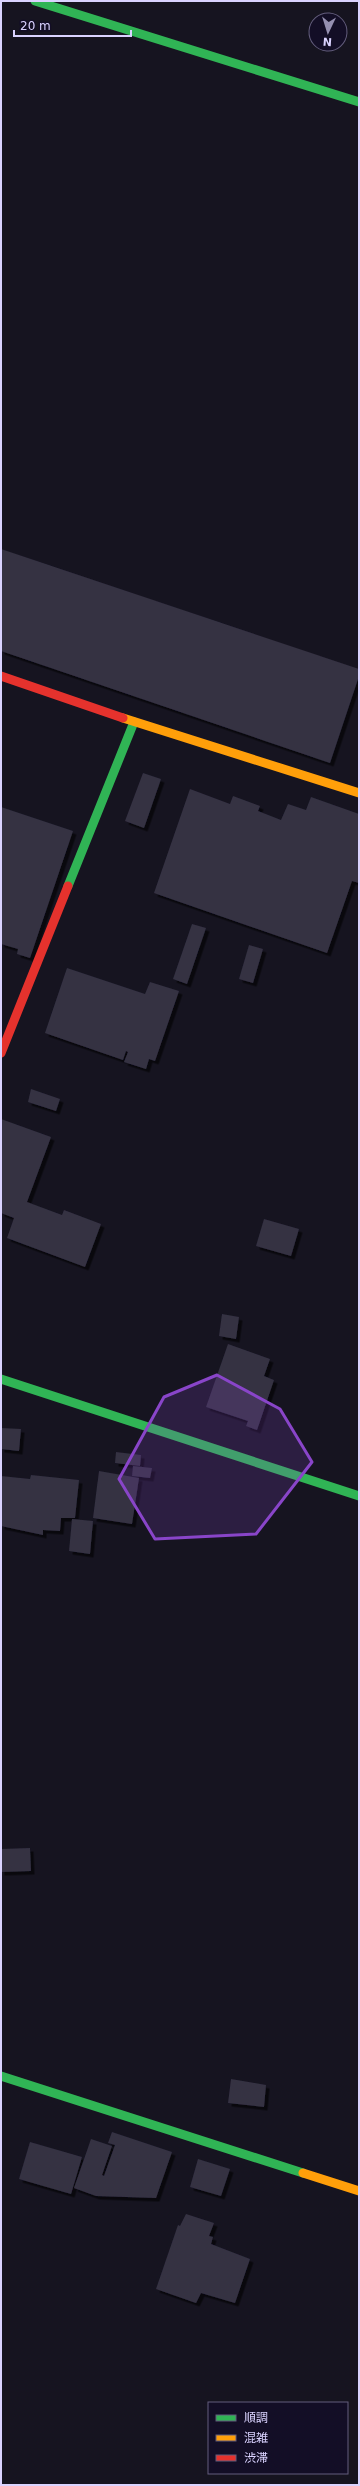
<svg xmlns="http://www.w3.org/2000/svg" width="360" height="2486" viewBox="0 0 360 2486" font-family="'DejaVu Sans','Noto Sans JP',sans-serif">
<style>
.building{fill:#343143;filter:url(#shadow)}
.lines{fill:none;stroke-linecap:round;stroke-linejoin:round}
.fast{stroke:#30b455;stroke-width:9}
.slow{stroke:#ff9f0a;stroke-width:9}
.jam{stroke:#e5322d;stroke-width:9}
.marked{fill:#8945c9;fill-opacity:0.2;stroke:#8945c9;stroke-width:3;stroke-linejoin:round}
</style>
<defs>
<filter id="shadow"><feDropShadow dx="3.5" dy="3.5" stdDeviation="0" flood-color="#0009"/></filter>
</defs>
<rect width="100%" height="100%" fill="#161420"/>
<g class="building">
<polygon points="1,549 359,669 359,676 330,763 1,651"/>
<polygon points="143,773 161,779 144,828 125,821"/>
<polygon points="190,789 230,804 233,796 260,806 258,811 281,820 288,804 306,810 311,797 359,814 359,883 352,881 327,953 154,893"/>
<polygon points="1,807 73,831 30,958 17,954 18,949 1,944"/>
<polygon points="192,924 206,928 187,984 173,979"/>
<polygon points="249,945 263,949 253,983 239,979"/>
<polygon points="67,968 145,994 150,982 179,991 155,1061 149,1059 146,1069 124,1062 128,1052 126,1051 123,1060 45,1033"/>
<polygon points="31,1089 60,1099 56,1111 28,1102"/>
<polygon points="1,1119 51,1137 27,1202 62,1215 64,1210 101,1224 85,1267 7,1238 14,1218 1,1213"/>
<polygon points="264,1219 299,1229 291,1256 256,1246"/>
<polygon points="222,1314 239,1317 236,1339 219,1336"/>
<polygon points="228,1344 270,1359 264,1376 274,1380 257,1430 246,1426 248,1421 206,1407"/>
<polygon points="1,1428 21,1429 19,1451 1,1449"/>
<polygon points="116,1452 141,1455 140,1466 115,1463"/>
<polygon points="133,1466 152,1468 150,1478 132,1476"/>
<polygon points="99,1471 139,1478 132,1524 93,1518"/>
<polygon points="31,1475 79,1480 75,1518 61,1518 60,1531 43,1530 43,1535 1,1526 1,1476 30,1479"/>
<polygon points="72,1519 93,1521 90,1554 69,1551"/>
<polygon points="30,1848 31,1871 1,1872 1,1849"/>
<polygon points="231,2079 266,2085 264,2107 228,2103"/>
<polygon points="112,2132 172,2152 156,2198 96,2196 74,2188 91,2139 112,2146 102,2175 104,2176 115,2145 108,2143"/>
<polygon points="30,2142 82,2157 71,2194 19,2179"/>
<polygon points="198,2159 230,2169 221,2196 190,2187"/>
<polygon points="186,2214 214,2223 209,2236 213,2237 211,2244 250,2259 235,2303 201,2293 196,2303 156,2289 178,2225 180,2226"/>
</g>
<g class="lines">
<g class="fast">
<polyline points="35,1 359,102"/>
<polyline points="68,886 134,722"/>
<polyline points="1,1379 359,1496"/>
<polyline points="1,2076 303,2173"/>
</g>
<g class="slow">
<polyline points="123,718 359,793"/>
<polyline points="303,2173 359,2191"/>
</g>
<g class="jam">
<polyline points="1,676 123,718"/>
<polyline points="1,1053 68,886"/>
</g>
</g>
<path class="marked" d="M217 1375 280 1409 312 1462 256 1534 155 1539 119 1479 164 1397Z"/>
<rect width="360" height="2486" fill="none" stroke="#dad3ff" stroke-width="4"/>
<rect x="208" y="2402" width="140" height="72" fill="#130e26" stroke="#635d7d"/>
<rect x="216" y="2415" width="20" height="6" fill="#30b455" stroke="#635d7d"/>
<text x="244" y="2422" font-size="12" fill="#dad3ff">順調</text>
<rect x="216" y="2435" width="20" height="6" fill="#ff9f0a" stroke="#635d7d"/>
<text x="244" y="2442" font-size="12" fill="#dad3ff">混雑</text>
<rect x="216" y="2455" width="20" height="6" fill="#e5322d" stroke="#635d7d"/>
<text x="244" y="2462" font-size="12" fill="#dad3ff">渋滞</text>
<g transform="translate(328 32) rotate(184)"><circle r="19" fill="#130e26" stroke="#635d7d"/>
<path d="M0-3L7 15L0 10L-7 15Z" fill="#9590b1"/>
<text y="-6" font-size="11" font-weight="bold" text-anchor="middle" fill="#dad3ff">N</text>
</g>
<path d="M14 30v6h117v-6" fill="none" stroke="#dad3ff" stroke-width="2"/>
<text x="20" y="30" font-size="12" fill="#dad3ff" stroke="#130e26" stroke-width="3" paint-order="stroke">20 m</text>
</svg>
